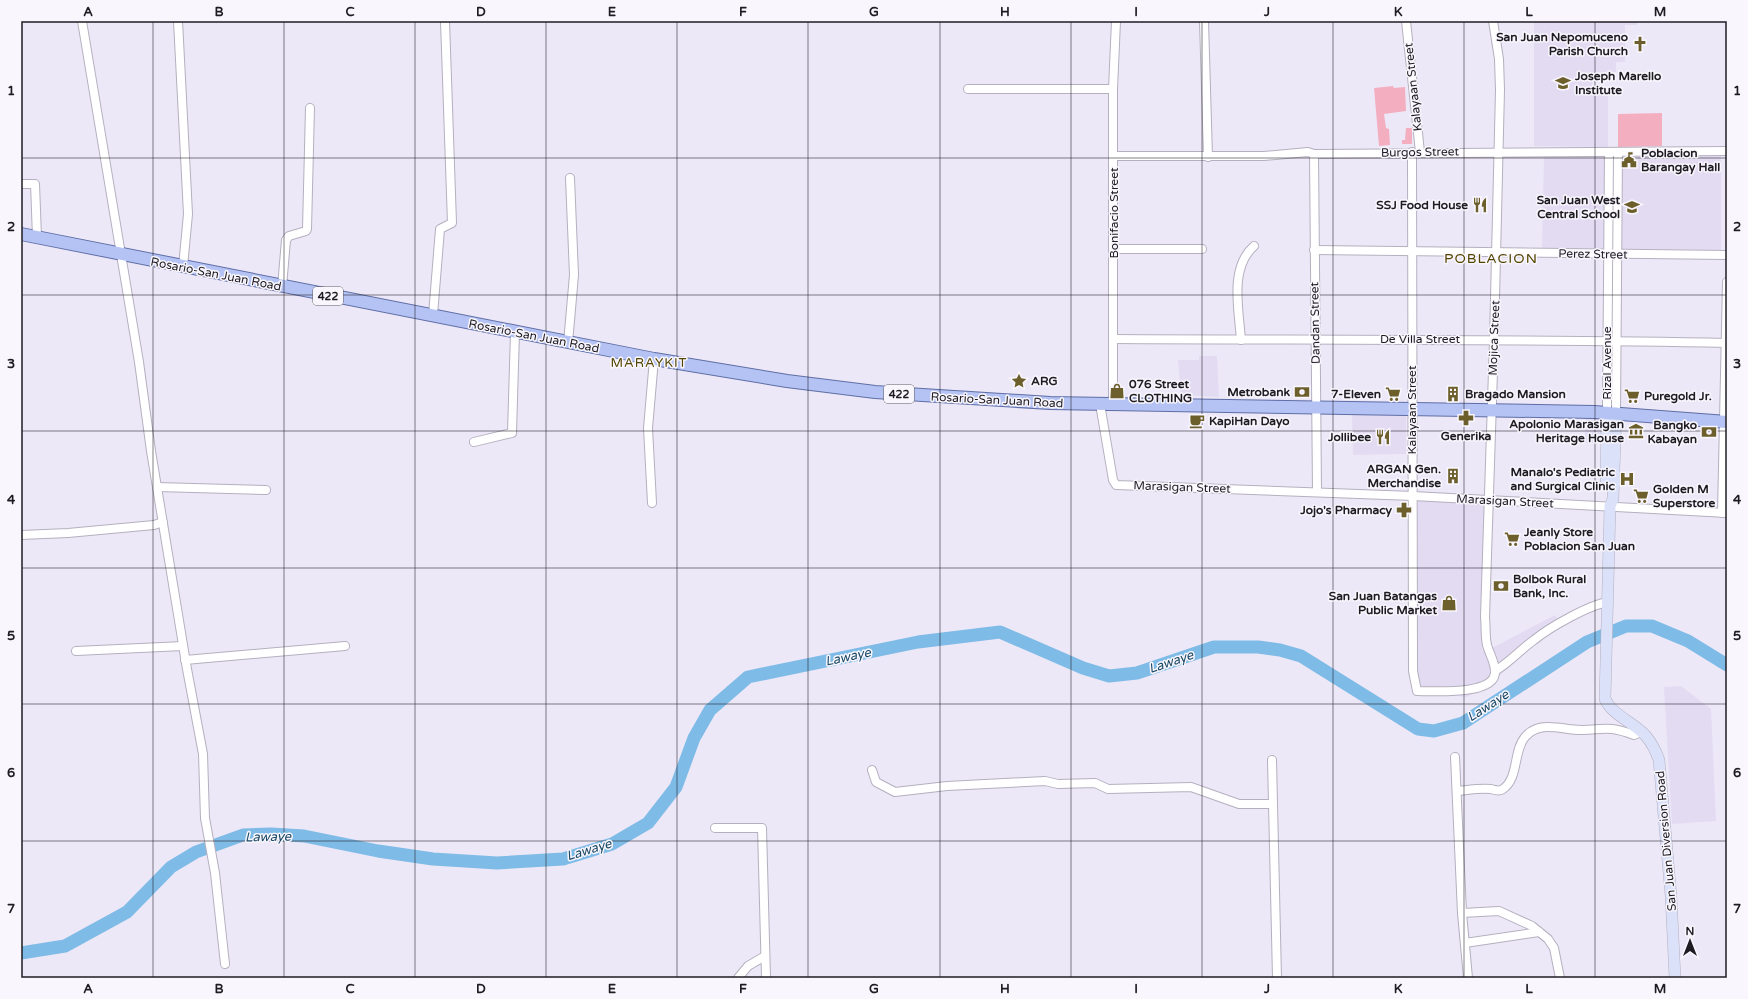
<svg xmlns="http://www.w3.org/2000/svg" width="1748" height="999" viewBox="0 0 1748 999" font-family="'Varela Round',sans-serif">
<style>
.built{fill:#e3dbf2}
.green{fill:#f3afc0}
.lines{fill:none;stroke-linecap:round;stroke-linejoin:round}
.river{stroke:#7ebbe6;stroke-width:13}
.street-casing{stroke:#b5b0bf;stroke-width:10}
.secondary-casing{stroke:#b5b0bf;stroke-width:12}
.primary-casing{stroke:#5f6ea5;stroke-width:14}
.street{stroke:#fff;stroke-width:8}
.secondary{stroke:#dae1f9;stroke-width:11}
.primary{stroke:#b4c2f4;stroke-width:12}
.grid{fill:none;stroke:#1e1c22;stroke-width:1;stroke-opacity:0.55}
.labels{text-anchor:middle;dominant-baseline:central;stroke-width:3;stroke-linejoin:round;paint-order:stroke}
.shield{fill:#f9f7fd;stroke:#605e64;stroke-width:1}
.shield-label{font-size:11px;font-weight:bold;fill:#1e1c22}
.poi-label{font-size:12px;font-weight:bold;fill:#1e1c22;stroke:#f9f7fd;text-anchor:end}
.street-label{font-size:12px;fill:#1e1c22;stroke:#f9f7fd}
.neighbourhood-label{font-size:13px;letter-spacing:1px;fill:#534400;stroke:#f9f7fd}
.water-label{font-size:13px;font-style:italic;fill:#194866;stroke:#f9f7fd}
.quarter-label{font-size:14px;letter-spacing:1px;fill:#534400;stroke:#f9f7fd}
.neatline{fill:none;stroke:#1e1c22;stroke-width:1.5}
.grid-label{font-size:13px;text-anchor:middle;font-weight:bold;fill:#1e1c22}
</style>
<rect width="100%" height="100%" fill="#ede8f8"/>
<g class="built">
<polygon points="1534,21 1637,21 1637,25 1625,25 1625,62 1616,62 1616,72 1592,73 1592,94 1608,94 1608,147 1534,146"/>
<polygon points="1544,155 1622,155 1622,167 1636,167 1637,155 1721,155 1721,250 1542,248"/>
<polygon points="1199,356 1217,356 1219,397 1181,395 1178,360 1199,360"/>
<polygon points="1352,414 1406,414 1406,454 1353,455"/>
<polygon points="1585,417 1604,417 1603,443 1585,443"/>
<polygon points="1418,500 1485,503 1481,618 1482,650 1486,651 1555,615 1561,626 1547,634 1519,656 1510,667 1484,687 1467,697 1421,693 1415,666"/>
<polygon points="1681,686 1711,709 1716,821 1672,824 1664,687"/>
</g>
<g class="green">
<polygon points="1393,86 1394,88 1405,87 1406,111 1384,114 1386,128 1389,129 1390,145 1379,146 1374,88"/>
<polygon points="1662,113 1662,146 1618,147 1618,114"/>
<polygon points="1406,128 1412,128 1412,144 1402,144 1402,140 1405,140"/>
</g>
<g class="lines">
<polyline class="river" points="21,953 65,946 127,912 171,867 196,852 243,835 271,834 304,836 378,851 433,859 497,863 563,859 612,844 648,823 676,787 694,738 710,710 748,677 918,642 1000,632 1083,668 1109,676 1137,673 1214,647 1258,647 1280,650 1301,656 1418,729 1434,731 1463,723 1587,642 1626,626 1652,626 1688,641 1727,665"/>
<g class="street-casing">
<g id="street">
<polyline points="82,21 139,362 151,451 187,669 203,754 205,818 215,873 225,964"/>
<polyline points="178,21 188,214 183,267"/>
<polyline points="1204,21 1208,157"/>
<polyline points="1406,21 1420,152"/>
<polyline points="968,89 1113,89"/>
<path d="M1412 152 1413 671 1417 691C1432 691 1497 696 1495 671 1495 662 1489 653 1487 645 1485 636 1486 626 1485 617L1494 340 1500 90 1499 59 1493 21"/>
<polyline points="1314,154 1317,492"/>
<polyline points="1114,156 1264,156 1308,152 1314,154 1727,151"/>
<polyline points="21,184 35,184 37,237"/>
<polyline points="1114,249 1202,249"/>
<polyline points="1314,250 1727,255"/>
<polyline points="282,287 286,240 289,236 306,231 307,229 310,108"/>
<polyline points="433,315 440,229 452,223 445,21"/>
<path d="M1113 339C1318 340 1522 339 1727 343"/>
<path d="M1241 340C1239 310 1229 268 1254 246"/>
<polyline points="568,343 574,275 570,178"/>
<polyline points="1100,404 1113,480 1116,485 1413,496 1727,513"/>
<polyline points="1113,405 1113,89 1116,21"/>
<polyline points="1607,412 1609,152"/>
<polyline points="1616,413 1618,152"/>
<polyline points="474,442 512,433 515,332"/>
<polyline points="157,487 266,490"/>
<polyline points="652,503 648,428 654,359"/>
<polyline points="1722,513 1727,282"/>
<polyline points="21,535 68,533 154,525 163,522"/>
<polyline points="76,651 183,646"/>
<polyline points="185,660 345,646"/>
<path d="M1495 671C1510 662 1520 650 1534 640 1550 627 1589 605 1608 602"/>
<polyline points="1455,757 1462,913 1468,978"/>
<polyline points="1272,760 1277,978"/>
<polyline points="872,770 876,782 895,792 947,786 1045,781 1058,784 1095,783 1108,789 1191,787 1239,804 1272,804"/>
<path d="M1457 791C1468 790 1480 788 1491 789 1495 790 1499 792 1503 789 1519 778 1513 751 1525 737 1540 719 1564 731 1583 730 1607 729 1609 726 1634 735L1641 732"/>
<polyline points="715,828 762,828 766,978"/>
<polyline points="1462,913 1499,911 1532,926 1548,939 1554,948 1560,978"/>
<polyline points="1465,943 1539,932"/>
<polyline points="738,978 748,966 765,956"/>
</g>
</g>
<g class="secondary-casing">
<g id="secondary">
<path d="M1616 413 1613 499 1610 506 1605 699C1612 715 1633 722 1645 735 1652 743 1656 751 1659 760L1671 896 1675 978"/>
<polyline points="1606,485 1607,412"/>
</g>
</g>
<g class="primary-casing">
<polyline id="primary" points="21,234 654,359 787,381 875,392 1050,403 1594,412 1727,422"/>
</g>
<use href="#street" class="street"/>
<use href="#secondary" class="secondary"/>
<use href="#primary" class="primary"/>
</g>
<path class="grid" d="M153 21V978M284 21V978M415 21V978M546 21V978M677 21V978M808 21V978M940 21V978M1071 21V978M1202 21V978M1333 21V978M1464 21V978M1595 21V978M21 158H1727M21 295H1727M21 431H1727M21 568H1727M21 704H1727M21 841H1727"/>
<defs>
<g id="church-bare" transform="scale(1.2)"><path d="M-1.2-6h2.4v3.5h3.3v2.4h-3.3V6h-2.4V-.1h-3.3v-2.4h3.3Z" fill="#6c5f2c" stroke="#f9f7fd" stroke-width="2.5" paint-order="stroke"/></g>
<g id="school-bare" transform="scale(1.2)"><path d="M0-5L7-2L0 1L-7-2ZM-4 1L0 2.5L4 1V4Q0 6-4 4Z" fill="#6c5f2c" stroke="#f9f7fd" stroke-width="2.5" paint-order="stroke"/></g>
<g id="civic-bare" transform="scale(1.2)"><path d="M-.6-6.5H3V-4.5H.6V-3L4-1V1h2V6H-6V1h2V-1L-.6-3ZM-1.2 2.5V6h2.4V2.5Z" fill="#6c5f2c" stroke="#f9f7fd" stroke-width="2.5" paint-order="stroke"/></g>
<g id="restaurant-bare" transform="scale(1.2)"><path d="M-5-6h1v4h1v-4h1v4h1v-4h1v5L-1.5 .5V6h-2V.5L-5-1ZM5-6V6H3V1.5H1.5Q1.5-4 5-6Z" fill="#6c5f2c" stroke="#f9f7fd" stroke-width="2.5" paint-order="stroke"/></g>
<g id="sight-bare" transform="scale(1.2)"><path d="M0-6L1.8-2.2L6-1.7L2.9 1.2L3.7 5.4L0 3.3L-3.7 5.4L-2.9 1.2L-6-1.7L-1.8-2.2Z" fill="#6c5f2c" stroke="#f9f7fd" stroke-width="2.5" paint-order="stroke"/></g>
<g id="shop-bare" transform="scale(1.2)"><path d="M-5-2.5h2.3a2.7 3.5 0 0 1 5.4 0H5L5.5 6h-11ZM-1.5-2.5h3a1.5 2.3 0 0 0-3 0Z" fill="#6c5f2c" stroke="#f9f7fd" stroke-width="2.5" paint-order="stroke"/></g>
<g id="bank-bare" transform="scale(1.2)"><path d="M-6-4H6V4H-6ZM0-2.3a2.3 2.3 0 1 0 0 4.6a2.3 2.3 0 1 0 0-4.6Z" fill="#6c5f2c" stroke="#f9f7fd" stroke-width="2.5" paint-order="stroke"/></g>
<g id="supermarket-bare" transform="scale(1.2)"><path d="M-6-5.5h2.5l.6 2H6L4.5 2H-2.5L-4.4-4H-6ZM-1.5 3.2a1.3 1.3 0 1 0 .1 0ZM3 3.2a1.3 1.3 0 1 0 .1 0Z" fill="#6c5f2c" stroke="#f9f7fd" stroke-width="2.5" paint-order="stroke"/></g>
<g id="building-bare" transform="scale(1.2)"><path d="M-4-6H4V6H1V3H-1V6H-4ZM-2.5-4.3h1.7v1.8h-1.7ZM.8-4.3h1.7v1.8H.8ZM-2.5-1h1.7V.8h-1.7ZM.8-1h1.7V.8H.8Z" fill="#6c5f2c" stroke="#f9f7fd" stroke-width="2.5" paint-order="stroke"/></g>
<g id="pharmacy-bare" transform="scale(1.2)"><path d="M-2-6h4v4h4v4h-4v4h-4v-4h-4v-4h4Z" fill="#6c5f2c" stroke="#f9f7fd" stroke-width="2.5" paint-order="stroke"/></g>
<g id="cafe-bare" transform="scale(1.2)"><path d="M-5.5-4.5H6V0H3Q3 3.5 0 3.5H-2.5Q-5.5 3.5-5.5 0ZM3-3.2v2h1.7v-2ZM-6 4.5H4V6H-6Z" fill="#6c5f2c" stroke="#f9f7fd" stroke-width="2.5" paint-order="stroke"/></g>
<g id="museum-bare" transform="scale(1.2)"><path d="M0-6L6-3V-2H-6V-3ZM-5-1h2V3h-2ZM-1-1h2V3h-2ZM3-1h2V3H3ZM-6 4H6V6H-6Z" fill="#6c5f2c" stroke="#f9f7fd" stroke-width="2.5" paint-order="stroke"/></g>
<g id="hospital-bare" transform="scale(1.2)"><path d="M-5-5h3v3.5h4V-5h3V5h-3V1.5h-4V5h-3Z" fill="#6c5f2c" stroke="#f9f7fd" stroke-width="2.5" paint-order="stroke"/></g>
</defs>
<g fill-rule="evenodd">
<use href="#church-bare" x="1640" y="44"/>
<use href="#school-bare" x="1563" y="83"/>
<use href="#civic-bare" x="1629" y="160"/>
<use href="#restaurant-bare" x="1480" y="205"/>
<use href="#school-bare" x="1632" y="207"/>
<use href="#sight-bare" x="1019" y="381"/>
<use href="#shop-bare" x="1117" y="391"/>
<use href="#bank-bare" x="1302" y="392"/>
<use href="#supermarket-bare" x="1393" y="394"/>
<use href="#building-bare" x="1453" y="394"/>
<use href="#supermarket-bare" x="1632" y="396"/>
<use href="#pharmacy-bare" x="1466" y="418"/>
<use href="#cafe-bare" x="1197" y="421"/>
<use href="#museum-bare" x="1636" y="431"/>
<use href="#bank-bare" x="1709" y="432"/>
<use href="#restaurant-bare" x="1383" y="437"/>
<use href="#building-bare" x="1453" y="476"/>
<use href="#hospital-bare" x="1627" y="479"/>
<use href="#supermarket-bare" x="1641" y="496"/>
<use href="#pharmacy-bare" x="1404" y="510"/>
<use href="#supermarket-bare" x="1512" y="539"/>
<use href="#bank-bare" x="1501" y="586"/>
<use href="#shop-bare" x="1449" y="603"/>
</g>
<g class="labels">
<g class="shield">
<rect x="313" y="287" width="30" height="18" rx="3"/>
<rect x="884" y="385" width="30" height="18" rx="3"/>
</g>
<g class="shield-label">
<text x="328" y="296">422</text>
<text x="899" y="394">422</text>
</g>
<g class="poi-label">
<text x="1628" y="37">San Juan Nepomuceno<tspan x="1628" dy="14">Parish Church</tspan></text>
<text x="1575" y="76" text-anchor="start">Joseph Marello<tspan x="1575" dy="14">Institute</tspan></text>
<text x="1641" y="153" text-anchor="start">Poblacion<tspan x="1641" dy="14">Barangay Hall</tspan></text>
<text x="1620" y="200">San Juan West<tspan x="1620" dy="14">Central School</tspan></text>
<text x="1468" y="205">SSJ Food House</text>
<text x="1031" y="381" text-anchor="start">ARG</text>
<text x="1129" y="384" text-anchor="start">076 Street<tspan x="1129" dy="14">CLOTHING</tspan></text>
<text x="1290" y="392">Metrobank</text>
<text x="1381" y="394">7-Eleven</text>
<text x="1465" y="394" text-anchor="start">Bragado Mansion</text>
<text x="1644" y="396" text-anchor="start">Puregold Jr.</text>
<text x="1209" y="421" text-anchor="start">KapiHan Dayo</text>
<text x="1624" y="424">Apolonio Marasigan<tspan x="1624" dy="14">Heritage House</tspan></text>
<text x="1697" y="425">Bangko<tspan x="1697" dy="14">Kabayan</tspan></text>
<text x="1466" y="436" text-anchor="middle">Generika</text>
<text x="1371" y="437">Jollibee</text>
<text x="1441" y="469">ARGAN Gen.<tspan x="1441" dy="14">Merchandise</tspan></text>
<text x="1615" y="472">Manalo's Pediatric<tspan x="1615" dy="14">and Surgical Clinic</tspan></text>
<text x="1653" y="489" text-anchor="start">Golden M<tspan x="1653" dy="14">Superstore</tspan></text>
<text x="1392" y="510">Jojo's Pharmacy</text>
<text x="1524" y="532" text-anchor="start">Jeanly Store<tspan x="1524" dy="14">Poblacion San Juan</tspan></text>
<text x="1513" y="579" text-anchor="start">Bolbok Rural<tspan x="1513" dy="14">Bank, Inc.</tspan></text>
<text x="1437" y="596">San Juan Batangas<tspan x="1437" dy="14">Public Market</tspan></text>
</g>
<g class="street-label">
<text transform="translate(1413 87) rotate(-96)">Kalayaan Street</text>
<text transform="translate(1420 152) rotate(-1)">Burgos Street</text>
<text transform="translate(1114 213) rotate(-90)">Bonifacio Street</text>
<text transform="translate(1593 254) rotate(1)">Perez Street</text>
<text transform="translate(216 274) rotate(11)">Rosario-San Juan Road</text>
<text transform="translate(1315 323) rotate(-91)">Dandan Street</text>
<text transform="translate(534 336) rotate(11)">Rosario-San Juan Road</text>
<text transform="translate(1494 338) rotate(-88)">Mojica Street</text>
<text x="1420" y="339">De Villa Street</text>
<text transform="translate(1607 363) rotate(-90)">Rizal Avenue</text>
<text transform="translate(997 400) rotate(3)">Rosario-San Juan Road</text>
<text transform="translate(1412 410) rotate(-90)">Kalayaan Street</text>
<text transform="translate(1182 487) rotate(2)">Marasigan Street</text>
<text transform="translate(1505 501) rotate(3)">Marasigan Street</text>
<text transform="translate(1666 841) rotate(-95)">San Juan Diversion Road</text>
</g>
<g class="neighbourhood-label">
<text x="649" y="363">MARAYKIT</text>
</g>
<g class="water-label">
<text transform="translate(848 657) rotate(-12)">Lawaye</text>
<text transform="translate(1171 662) rotate(-19)">Lawaye</text>
<text transform="translate(1488 706) rotate(-33)">Lawaye</text>
<text transform="translate(268 837) rotate(-1)">Lawaye</text>
<text transform="translate(589 850) rotate(-17)">Lawaye</text>
</g>
<g class="quarter-label">
<text x="1491" y="258">POBLACION</text>
</g>
</g>
<rect width="1748" height="999" fill="none" stroke="#f9f7fd" stroke-width="44"/>
<g transform="translate(1690 941)" stroke="#f9f7fd" stroke-width="3" paint-order="stroke">
<path d="M0-3L7 15L0 10L-7 15Z" fill="#1e1c22"/>
<text y="-6" font-size="11" font-weight="bold" text-anchor="middle" fill="#1e1c22">N</text>
</g>
<rect x="22" y="22" width="1704" height="955" class="neatline"/>
<g class="grid-label">
<text x="88" y="16">A</text>
<text x="219" y="16">B</text>
<text x="350" y="16">C</text>
<text x="481" y="16">D</text>
<text x="612" y="16">E</text>
<text x="743" y="16">F</text>
<text x="874" y="16">G</text>
<text x="1005" y="16">H</text>
<text x="1136" y="16">I</text>
<text x="1267" y="16">J</text>
<text x="1398" y="16">K</text>
<text x="1529" y="16">L</text>
<text x="1660" y="16">M</text>
<text x="11" y="95">1</text>
<text x="1737" y="95">1</text>
<text x="11" y="231">2</text>
<text x="1737" y="231">2</text>
<text x="11" y="368">3</text>
<text x="1737" y="368">3</text>
<text x="11" y="504">4</text>
<text x="1737" y="504">4</text>
<text x="11" y="640">5</text>
<text x="1737" y="640">5</text>
<text x="11" y="777">6</text>
<text x="1737" y="777">6</text>
<text x="11" y="913">7</text>
<text x="1737" y="913">7</text>
<text x="88" y="993">A</text>
<text x="219" y="993">B</text>
<text x="350" y="993">C</text>
<text x="481" y="993">D</text>
<text x="612" y="993">E</text>
<text x="743" y="993">F</text>
<text x="874" y="993">G</text>
<text x="1005" y="993">H</text>
<text x="1136" y="993">I</text>
<text x="1267" y="993">J</text>
<text x="1398" y="993">K</text>
<text x="1529" y="993">L</text>
<text x="1660" y="993">M</text>
</g>
</svg>
